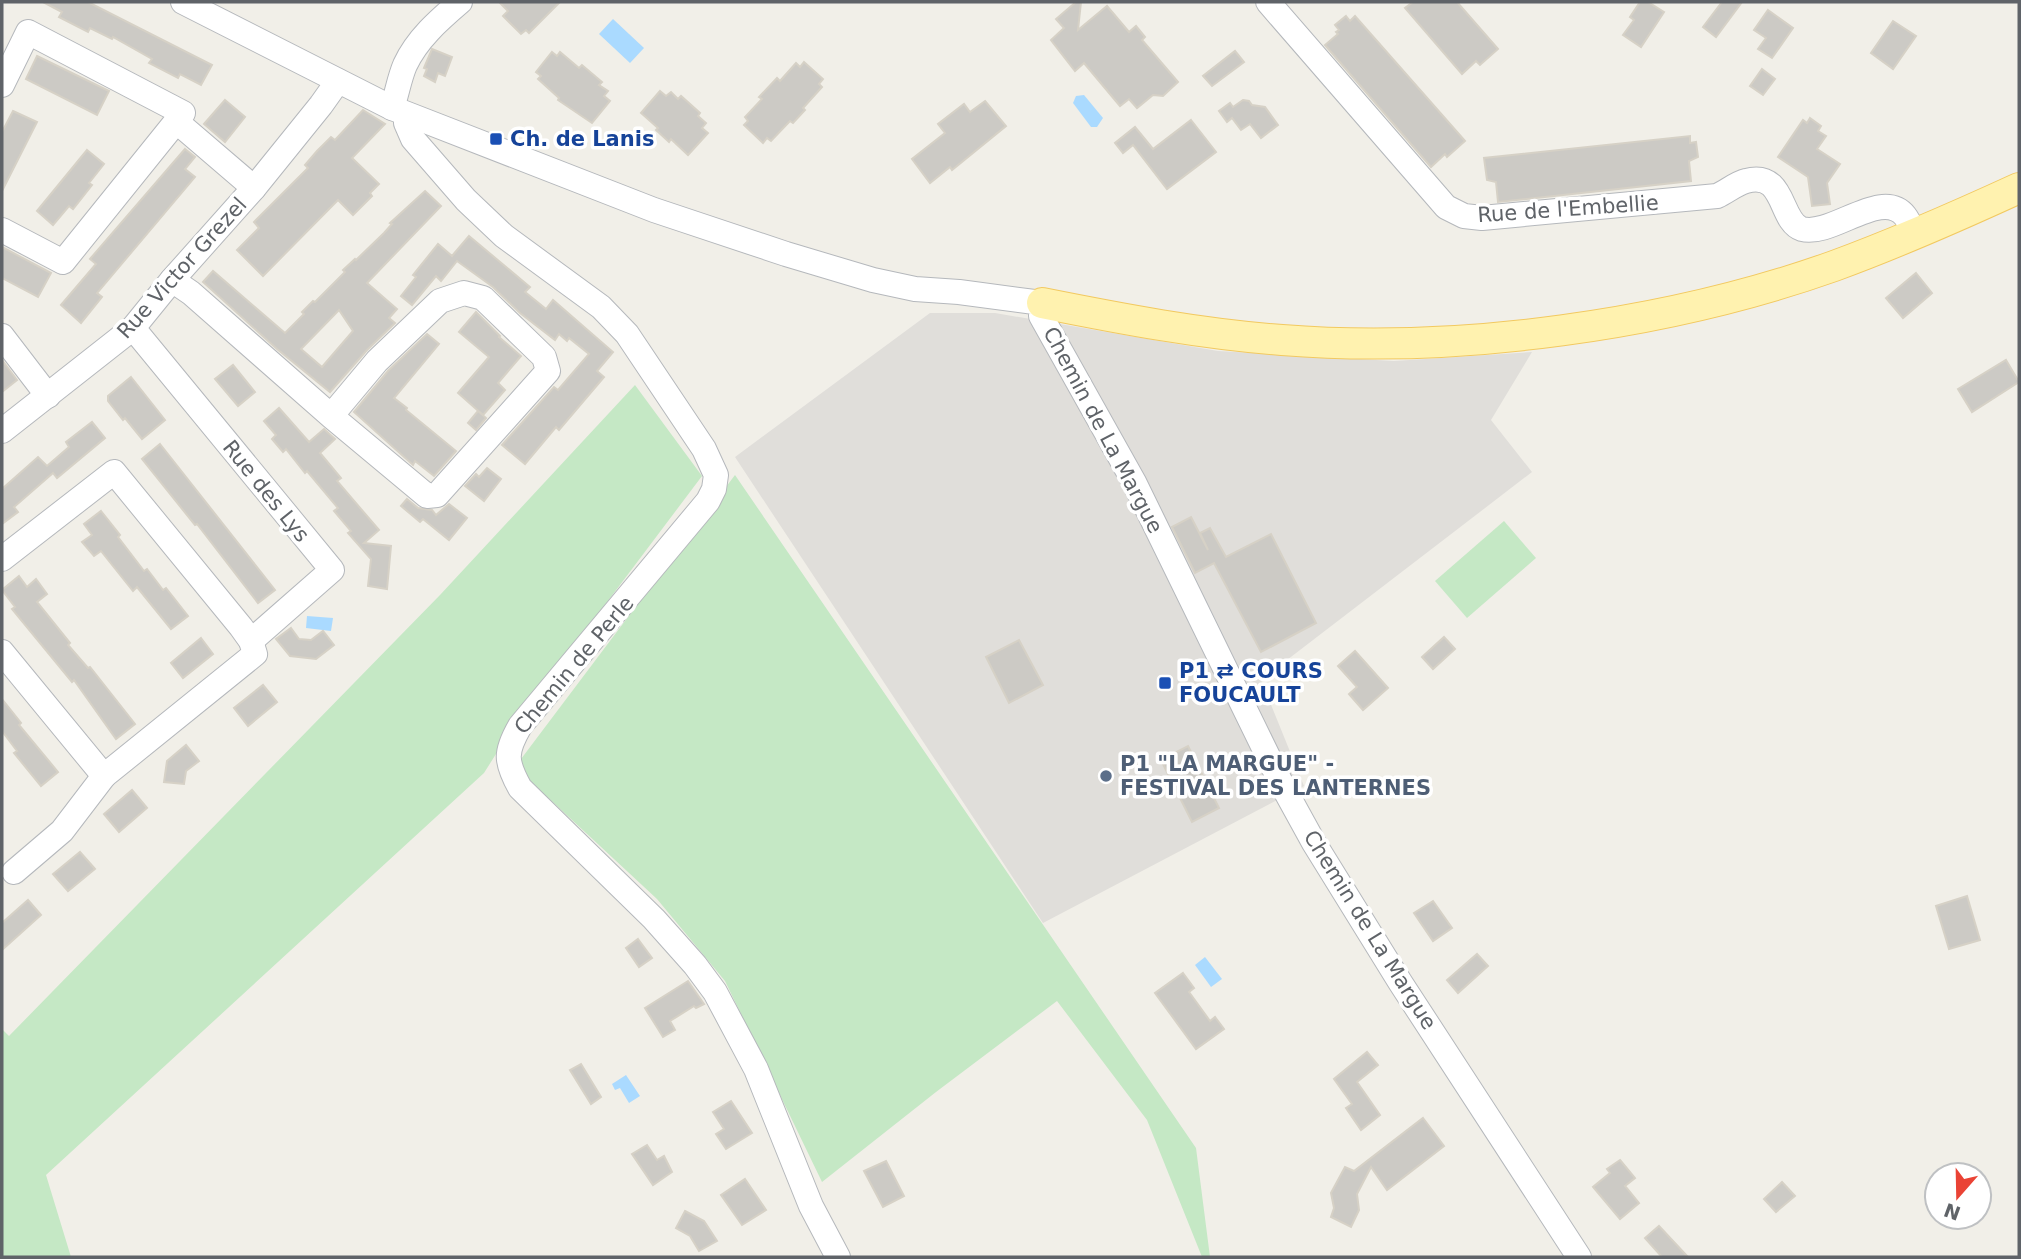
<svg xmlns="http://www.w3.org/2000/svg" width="2021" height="1259" viewBox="0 0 2021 1259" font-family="'DejaVu Sans',sans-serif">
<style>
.industrial{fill:#e0deda}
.green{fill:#c5e8c5}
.water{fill:#aadaff}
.building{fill:#cccac5;stroke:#d6d1c6;stroke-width:2;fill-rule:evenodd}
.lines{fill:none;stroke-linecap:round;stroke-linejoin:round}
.minor-casing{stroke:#b5b8bc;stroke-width:26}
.major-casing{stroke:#f2c960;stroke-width:32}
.minor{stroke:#fff;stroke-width:24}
.major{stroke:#fff2af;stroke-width:30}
.transit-dot{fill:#1a4fb4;stroke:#fff;stroke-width:2.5}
.service-dot{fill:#5c6f8a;stroke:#fff;stroke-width:2.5}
.labels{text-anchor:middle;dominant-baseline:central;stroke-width:7;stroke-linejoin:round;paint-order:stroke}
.transit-label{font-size:21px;font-weight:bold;fill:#164399;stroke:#fff;text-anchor:start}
.street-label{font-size:21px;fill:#5f6368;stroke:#fff}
.service-label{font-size:21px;font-weight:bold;fill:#4e5e75;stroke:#fff;text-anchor:start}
</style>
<rect width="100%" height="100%" fill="#f1efe8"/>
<polygon class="industrial" points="930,313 995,313 1218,351 1394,361 1532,352 1491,420 1532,472 1261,680 1304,786 1043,923 735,457"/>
<g class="green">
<polygon points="635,385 702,476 513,727 484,773 46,1175 71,1257 2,1257 2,1029 9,1036 440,595"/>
<polygon points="735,475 1196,1148 1210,1257 1202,1257 1147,1120 1057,1001 936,1092 822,1182 725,981 657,899 515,767"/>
<polygon points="1504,521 1536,558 1467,618 1435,581"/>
</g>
<g class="water">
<polygon points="613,19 644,48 630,63 599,34"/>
<polygon points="1084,95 1103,118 1097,127 1091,127 1073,103 1076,96"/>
<polygon points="307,616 333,618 331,631 306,628"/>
<polygon points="1205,957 1222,979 1211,987 1195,965"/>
<polygon points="626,1075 640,1096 629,1103 620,1088 615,1090 612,1084"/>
</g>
<g class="building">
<polygon points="43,2 88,2 212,65 201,85 180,74 178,78 149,63 152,59 113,37 112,39 90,28 88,32 59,17 62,12"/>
<polygon points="499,2 560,2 529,33 526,30 521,34 503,16 508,11"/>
<polygon points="1076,2 1081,2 1078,30 1107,6 1129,32 1136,26 1145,37 1142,40 1178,82 1163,96 1153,95 1137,108 1129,99 1120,106 1084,63 1075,71 1051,40 1064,28 1056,19"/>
<polygon points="1413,2 1457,2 1498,49 1480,65 1476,61 1462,74 1405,8"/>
<polygon points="1640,2 1648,2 1664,12 1641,47 1623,35 1634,20 1630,17"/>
<polygon points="1722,2 1742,2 1716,37 1703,27"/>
<polygon points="1768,10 1793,28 1772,58 1758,49 1766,38 1754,30"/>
<polygon points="1346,16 1350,21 1355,16 1465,141 1447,157 1445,154 1431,167 1325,45 1338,34 1336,32 1339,30 1335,25"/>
<polygon points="1893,21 1916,36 1893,69 1871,53"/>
<polygon points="432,49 452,57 445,76 438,73 435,82 424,76 427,69 424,68"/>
<polygon points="1235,51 1244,62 1212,86 1203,76"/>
<polygon points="552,52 557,56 560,52 579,68 582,65 602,82 599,85 608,91 604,96 610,101 592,123 558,100 559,98 538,79 541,76 536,72"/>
<polygon points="37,56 109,91 97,115 26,79"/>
<polygon points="804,62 823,79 819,84 822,87 803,108 805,110 793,123 790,121 771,141 767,138 763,143 744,125 748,121 745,117 762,99 759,97 777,78 780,81 796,63 800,67"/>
<polygon points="1762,69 1775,79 1763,95 1750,86"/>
<polygon points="660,91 666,96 671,92 678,99 681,96 700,113 698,116 706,123 702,128 708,133 688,155 671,139 669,142 656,130 658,128 641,113"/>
<polygon points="225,100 245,117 225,142 204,124"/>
<polygon points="1243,100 1249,101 1252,105 1265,107 1278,125 1261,138 1250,124 1241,130 1232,118 1227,122 1219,111 1230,103 1233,107"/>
<polygon points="985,101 1006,126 952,170 950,167 930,183 912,159 945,133 938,124 964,104 970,112"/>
<polygon points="363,110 385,124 352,158 379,184 370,193 372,196 353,215 338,200 263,276 237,250 259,228 254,222 308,168 305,165 317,151 331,137 335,140"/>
<polygon points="13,111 37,122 2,191 2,132"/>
<polygon points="1810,118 1821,126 1818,131 1826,136 1817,149 1840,164 1827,183 1830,204 1812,206 1808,177 1778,157 1803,120 1807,123"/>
<polygon points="1191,120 1216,152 1167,189 1133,145 1123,153 1115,143 1135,127 1153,149"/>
<polygon points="1690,136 1690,143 1696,142 1698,157 1689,161 1691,181 1498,202 1496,182 1487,180 1484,158"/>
<polygon points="185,149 195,157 185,169 195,177 97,293 102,297 81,323 61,305 96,264 90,259"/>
<polygon points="87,150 104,164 89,183 92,185 73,209 69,206 53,225 37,211"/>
<path d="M425 191 441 206 367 283 397 309 389 318 395 323 367 350 330 392 277 349 203 282 213 271 285 333 304 314 302 312 313 301 315 302 345 272 343 270 355 259 356 260 384 233 392 224 390 223ZM339 310 353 331 322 367 301 349Z"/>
<polygon points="469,236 530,287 525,292 546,309 553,300 613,352 597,371 604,377 559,430 556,427 525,464 502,445 554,387 558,390 589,354 569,338 567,341 559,334 555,340 520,313 493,287 457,261 441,281 436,276 412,305 401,296 416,277 413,275 438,244 452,256"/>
<polygon points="2,247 51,273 38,297 2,278"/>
<polygon points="1916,273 1932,293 1903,318 1886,298"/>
<polygon points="476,312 500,336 499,337 521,356 498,383 505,390 483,415 458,393 489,357 459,332"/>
<polygon points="427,334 439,344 394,398 407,408 406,410 456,451 434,476 415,461 413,465 354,412 388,371"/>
<polygon points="2,360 17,380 2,392"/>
<polygon points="2006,360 2019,382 1972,412 1958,389"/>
<polygon points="233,365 255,392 238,406 215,379"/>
<polygon points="131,377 165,420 142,439 125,418 123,420 108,401 108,396"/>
<polygon points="279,408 309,442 324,429 335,439 320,453 341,478 337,481 379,530 364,543 391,546 387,589 368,586 371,559 348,533 351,531 334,511 338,508 307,471 305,473 286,449 283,452 272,439 276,435 264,421"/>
<polygon points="478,411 486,418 476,430 468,423"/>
<polygon points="92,422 105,438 57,478 53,473 14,507 18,512 2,524 2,489 38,457 47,466 69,447 66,442"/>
<polygon points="160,444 275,590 258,603 197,524 195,525 142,459"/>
<polygon points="487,468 501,479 484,501 465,486 476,474 479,477"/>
<polygon points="407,499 418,508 432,510 436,515 449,504 467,518 449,540 423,519 420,522 401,506"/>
<polygon points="101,511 120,535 118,537 144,571 147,569 163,590 166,588 188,616 171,629 137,587 133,591 101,551 94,556 82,542 92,535 84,524"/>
<polygon points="1191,517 1208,550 1200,533 1210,528 1226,557 1271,534 1316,623 1261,652 1214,563 1195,573 1172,527"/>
<polygon points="19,576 27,587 36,579 47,594 37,602 70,643 68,645 88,668 90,667 135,724 116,739 74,680 72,682 12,609 15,607 2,590"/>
<polygon points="291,628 299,639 311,640 323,631 334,645 316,659 290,656 276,639"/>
<polygon points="1444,637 1455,649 1433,669 1422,657"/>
<polygon points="201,638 213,654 183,678 171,663"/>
<polygon points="1019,640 1043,685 1009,703 986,657"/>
<polygon points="1355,651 1388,688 1363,710 1349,694 1357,687 1338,666"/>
<polygon points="263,685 277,702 248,726 234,708"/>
<polygon points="2,699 21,723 19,725 58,772 41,786 14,753 17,751 2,731"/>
<polygon points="186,745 199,761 186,771 184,784 164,782 167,761"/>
<polygon points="1188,746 1219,808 1192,822 1161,760"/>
<polygon points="132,790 147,808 119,832 104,814"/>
<polygon points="80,852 95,869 68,891 53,874"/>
<polygon points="1967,896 1980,940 1949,949 1936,906"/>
<polygon points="28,900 41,915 2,950 2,923"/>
<polygon points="1433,901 1452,928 1433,941 1414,913"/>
<polygon points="638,939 652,958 639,967 626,948"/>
<polygon points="1477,954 1488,966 1458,993 1447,980"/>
<polygon points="1183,973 1194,988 1189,992 1210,1021 1215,1017 1224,1029 1196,1049 1155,993"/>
<polygon points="688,981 704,1004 696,1008 694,1006 670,1021 675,1030 663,1037 645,1008"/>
<polygon points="1367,1052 1378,1065 1357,1082 1380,1115 1361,1130 1346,1108 1352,1104 1334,1079"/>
<polygon points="581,1064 601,1097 591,1104 570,1070"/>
<polygon points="731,1101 752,1133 726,1149 716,1134 724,1129 713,1112"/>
<polygon points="1423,1118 1444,1146 1387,1190 1371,1167 1357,1194 1359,1210 1351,1227 1331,1217 1334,1208 1331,1193 1345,1167 1354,1171"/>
<polygon points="647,1145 657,1160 664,1156 672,1172 653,1185 632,1154"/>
<polygon points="1620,1160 1635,1178 1625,1186 1639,1203 1620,1219 1593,1187 1610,1173 1607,1169"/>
<polygon points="886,1161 904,1196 883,1207 864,1171"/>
<polygon points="745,1179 766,1210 742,1225 721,1195"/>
<polygon points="1782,1182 1795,1196 1776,1212 1764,1199"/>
<polygon points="685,1211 704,1221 717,1241 699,1251 690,1236 676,1228"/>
<polygon points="1659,1226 1688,1257 1662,1257 1645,1238"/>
</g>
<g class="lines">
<g class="minor-casing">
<g id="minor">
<polyline points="183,2 392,108 654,210 786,254 873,280 915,289 959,292 1042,303 1041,316 1134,482 1281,783 1314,843 1400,982 1579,1257"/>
<path d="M1268 2 1446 207 1464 216 1482 218 1717 196C1726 192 1737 183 1746 181 1786 170 1779 222 1802 229 1832 237 1882 187 1905 216 1909 221 1912 229 1915 235"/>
<polyline points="2,85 28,32 183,113 63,262 2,230"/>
<path d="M392 108C397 94 399 79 405 65 417 39 439 20 460 2"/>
<path d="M408 115 406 123 413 139 466 200 504 236 601 307 627 334 704 449 716 475 714 489 708 501 520 726C505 752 505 761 520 788L654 919 695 965 715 992 756 1069 811 1206 838 1257"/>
<polyline points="177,122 254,188"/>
<polyline points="172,280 191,293 331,416 427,496 437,495 548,371 544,357 483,298 464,293 440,301 377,361 331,416"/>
<polyline points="133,328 332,570 251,641"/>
<polyline points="2,336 48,396"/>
<polyline points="2,431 133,328 172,280 254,188 321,105 338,81"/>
<polyline points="2,559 114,472 241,627 251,641 255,654 104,776 2,652"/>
<polyline points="14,872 62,831 104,776"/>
</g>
</g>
<g class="major-casing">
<path id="major" d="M1042 303C1122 319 1201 334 1282 340 1458 354 1668 325 1834 266 1897 243 1958 216 2019 188"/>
</g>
<use href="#minor" class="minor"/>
<use href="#major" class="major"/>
</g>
<g class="transit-dot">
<rect x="489" y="132" width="14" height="14" rx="3.5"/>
<rect x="1158" y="676" width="14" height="14" rx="3.5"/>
</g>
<circle class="service-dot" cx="1106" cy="776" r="7"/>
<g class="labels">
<g class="transit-label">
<text x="510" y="139">Ch. de Lanis</text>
<text x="1179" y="671">P1 ⇄ COURS<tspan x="1179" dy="24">FOUCAULT</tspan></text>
</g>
<g class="street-label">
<text transform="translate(1568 209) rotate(-4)">Rue de l'Embellie</text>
<text transform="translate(182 268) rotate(-48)">Rue Victor Grezel</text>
<text transform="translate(1103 430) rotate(62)">Chemin de La Margue</text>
<text transform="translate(266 491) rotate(51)">Rue des Lys</text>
<text transform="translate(574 665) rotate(-50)">Chemin de Perle</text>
<text transform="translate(1370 930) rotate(58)">Chemin de La Margue</text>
</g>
<g class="service-label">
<text x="1120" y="764">P1 "LA MARGUE" -<tspan x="1120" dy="24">FESTIVAL DES LANTERNES</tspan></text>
</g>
</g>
<rect width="2021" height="1259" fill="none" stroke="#5f6368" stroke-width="7"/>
<g transform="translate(1958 1196) rotate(200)"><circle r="33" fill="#ffffff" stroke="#bfc1c3" stroke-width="2"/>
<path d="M0-5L12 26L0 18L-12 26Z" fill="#ea4335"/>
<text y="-10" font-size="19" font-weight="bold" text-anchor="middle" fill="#5f6368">N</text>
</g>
</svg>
